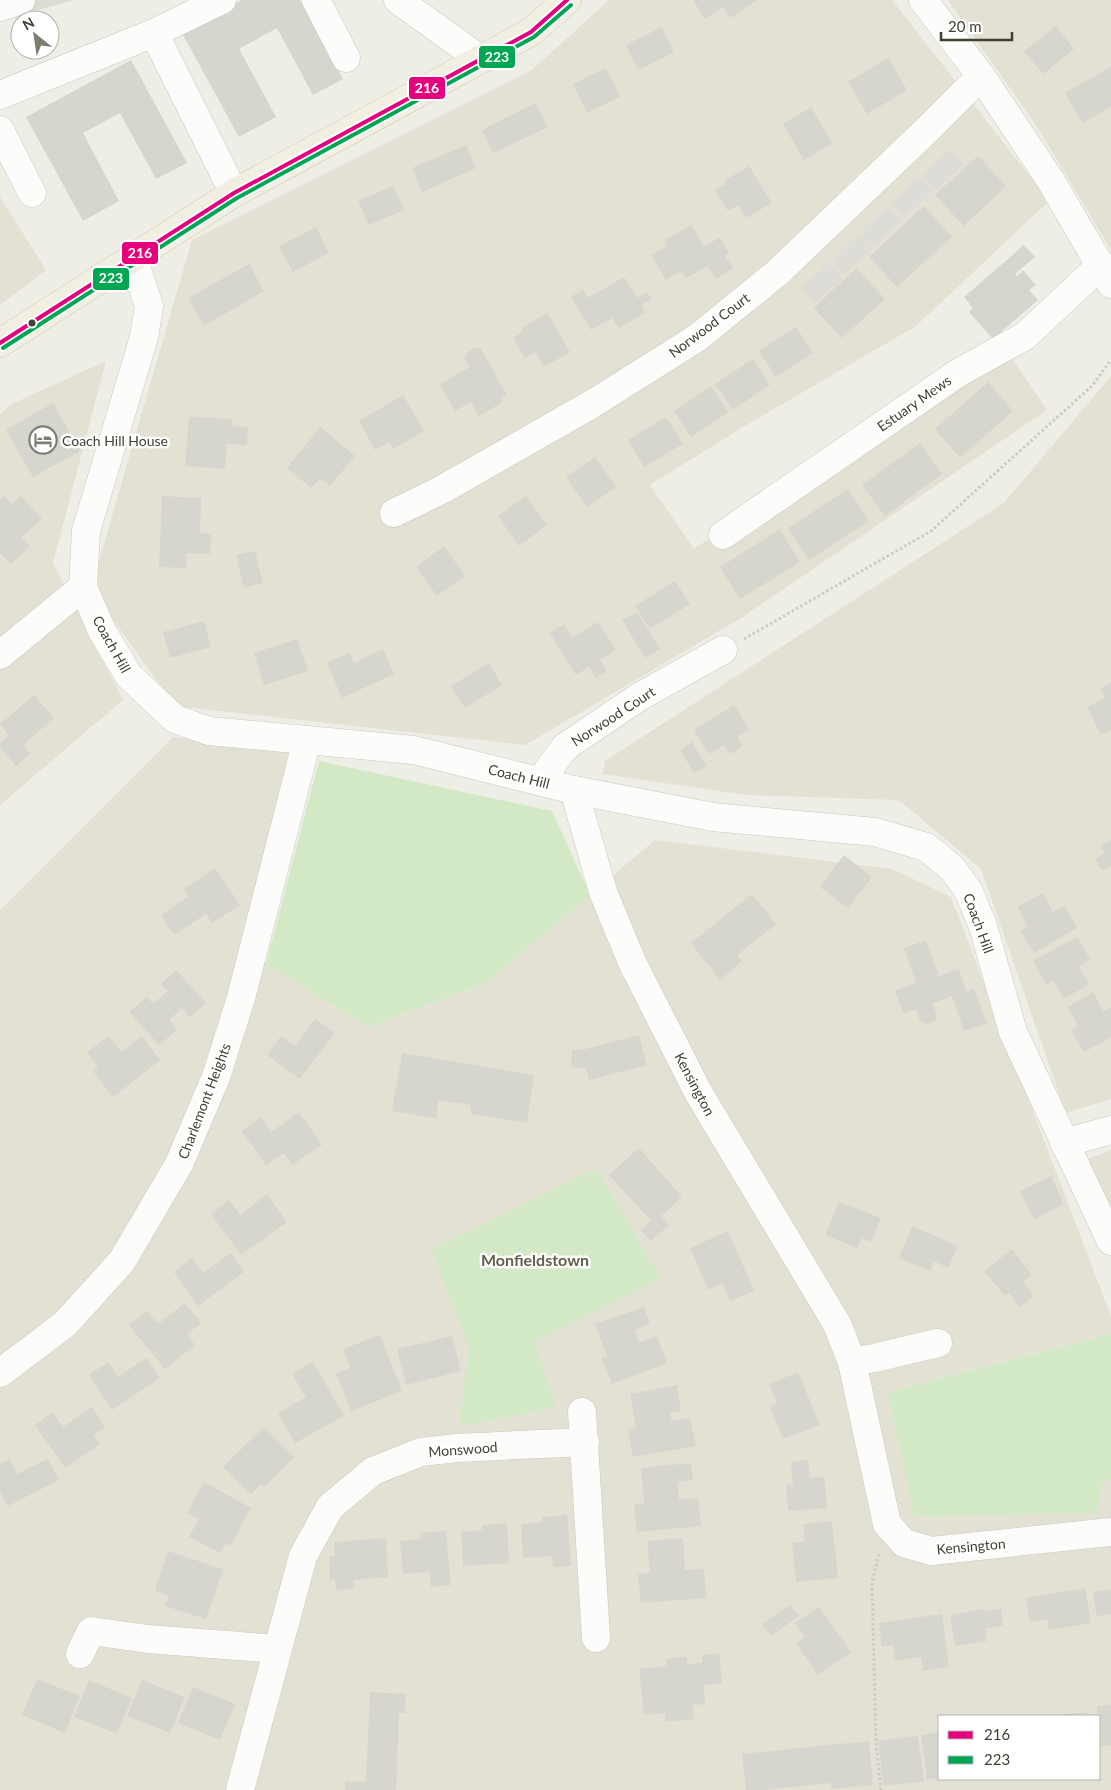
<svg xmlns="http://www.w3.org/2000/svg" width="1111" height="1790" viewBox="0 0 1111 1790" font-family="Lato,sans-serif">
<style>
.residential{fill:#e2e1d3;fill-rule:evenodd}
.industrial{fill:#dddcd4}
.green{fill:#d3e9c6}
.parking{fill:#dddcd6}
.building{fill:#d7d6ce}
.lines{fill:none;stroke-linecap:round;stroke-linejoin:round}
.minor-casing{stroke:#cac9c2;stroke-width:29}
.major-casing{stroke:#d0ceb3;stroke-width:29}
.path{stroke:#cccbc5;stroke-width:3;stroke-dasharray:2.5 2.5;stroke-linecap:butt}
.minor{stroke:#fcfcfb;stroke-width:28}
.major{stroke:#f0efe2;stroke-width:28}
.bus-1-casing{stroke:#fff;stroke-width:8}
.bus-2-casing{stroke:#fff;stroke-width:8}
.bus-1{stroke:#e5007d;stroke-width:4}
.bus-2{stroke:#00a651;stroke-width:4}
.bus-dot{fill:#424033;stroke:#fff;stroke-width:2}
.labels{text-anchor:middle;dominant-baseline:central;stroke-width:5;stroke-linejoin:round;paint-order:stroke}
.street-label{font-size:14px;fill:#424033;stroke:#fff}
.poi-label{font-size:14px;fill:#424033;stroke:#fff;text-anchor:start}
.quarter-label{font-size:16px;font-weight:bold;fill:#65604b;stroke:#fff}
.line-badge{stroke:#fff;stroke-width:2}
.badge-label{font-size:14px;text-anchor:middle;font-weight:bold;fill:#fff}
</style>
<rect width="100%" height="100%" fill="#eeede6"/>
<g class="residential">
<polygon points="609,0 892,0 1049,201 916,326 743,427 650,485 694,549 1000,341 1047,410 741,618 525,745 175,706 91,589 192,240 532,70"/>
<polygon points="948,0 1111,0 1111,250 1038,128"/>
<polygon points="0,197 46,270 0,305"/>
<polygon points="106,361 53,563 123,700 0,805 0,414 12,404"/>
<polygon points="1111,376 1111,1099 1066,1113 981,869 899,800 746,795 603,774 605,761 1004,503"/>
<path d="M173 737 291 751 245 951 368 1027 486 983 655 840 892 869 951 897 1111 1316V1334L888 1392 1102 1481 1111 1479V1790H0V910ZM940 1716H1100V1779H940Z"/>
<polygon points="1111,1150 1111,1221 1083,1161"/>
</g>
<polygon class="industrial" points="0,0 73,0 0,21"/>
<g class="green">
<polygon points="319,761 552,811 590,895 486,983 368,1027 266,964"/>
<polygon points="597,1169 660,1278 534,1341 556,1407 459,1426 469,1349 432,1249"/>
<polygon points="1111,1334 1111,1479 1102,1481 1097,1513 914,1517 888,1392"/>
</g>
<g class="parking">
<polygon points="950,150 963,165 935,190 922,175"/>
<polygon points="918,177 932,192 905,217 891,203"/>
<polygon points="888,207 901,221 874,247 860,232"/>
<polygon points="859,234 873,248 845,274 832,260"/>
<polygon points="829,263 842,278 814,303 801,288"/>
</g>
<g class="building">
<polygon points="242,0 300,0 343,79 313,95 277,28 239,49 276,117 239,137 182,33"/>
<polygon points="693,0 757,0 730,18 723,7 705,19"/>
<polygon points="1056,26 1074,49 1043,74 1024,51"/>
<polygon points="662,27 674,52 638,70 626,45"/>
<polygon points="888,58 907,90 867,114 848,82"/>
<polygon points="131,60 187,163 156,179 120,113 83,133 119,201 83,221 26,117"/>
<polygon points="1111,67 1111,107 1082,123 1065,93"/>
<polygon points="606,68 620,97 587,113 573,84"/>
<polygon points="536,103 548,127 493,153 482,130"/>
<polygon points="811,107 832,143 804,160 783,124"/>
<polygon points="466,145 476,168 422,192 412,168"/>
<polygon points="978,156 1006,186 964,226 935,195"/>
<polygon points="749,166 772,203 746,218 738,205 728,211 715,190 726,184 724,181"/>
<polygon points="393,186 404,210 369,225 358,201"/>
<polygon points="924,206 952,237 897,287 869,257"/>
<polygon points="691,225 704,247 720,237 729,253 725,256 733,268 716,279 708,266 686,278 682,271 666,280 651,255 667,246 664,241"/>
<polygon points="316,227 329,253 293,272 279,246"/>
<polygon points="1024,245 1035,257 1015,274 1017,276 1023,270 1036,285 1029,290 1038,300 993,339 969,312 973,308 964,297"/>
<polygon points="249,264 264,291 204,326 188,298"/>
<polygon points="856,268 885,299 842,338 814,308"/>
<polygon points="624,277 637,298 647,292 652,299 641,305 645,313 619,328 612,318 591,330 571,297 583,289 588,298"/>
<polygon points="547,313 570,352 544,367 536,352 525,358 513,338 523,331 522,328"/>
<polygon points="796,327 813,353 776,377 759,351"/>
<polygon points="473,348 481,349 507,395 501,398 503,402 479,416 471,402 455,411 440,384 470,367 464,358 468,352"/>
<polygon points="753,359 770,385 733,410 715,384"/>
<polygon points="988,382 1013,411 960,458 935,429"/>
<polygon points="711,386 728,412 691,437 674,411"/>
<polygon points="403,395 424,431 393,449 389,442 375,450 359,421"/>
<polygon points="53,403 80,451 33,477 6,430"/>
<polygon points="189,417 232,419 232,426 248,427 247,445 227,444 225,469 185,466"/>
<polygon points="666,417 683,444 644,467 628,440"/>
<polygon points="320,427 355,456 330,486 320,478 311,488 287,468"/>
<polygon points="920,443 942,474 885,516 862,485"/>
<polygon points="595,457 616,487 587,507 566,477"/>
<polygon points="848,489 869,521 809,560 788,528"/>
<polygon points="5,496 12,504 21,496 42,519 21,537 30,546 11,564 0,553 0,500"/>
<polygon points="162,496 201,498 200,533 211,534 210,554 187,553 186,568 159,567"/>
<polygon points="526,496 547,525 519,546 498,516"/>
<polygon points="780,529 800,562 740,599 720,567"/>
<polygon points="444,546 465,576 437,596 416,567"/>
<polygon points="255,551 263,583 244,588 236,555"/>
<polygon points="675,581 690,604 650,629 635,606"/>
<polygon points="637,612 660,649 645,658 622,620"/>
<polygon points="204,621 211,647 170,658 163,632"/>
<polygon points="598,622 616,650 600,660 607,671 596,678 589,667 576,675 550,633 564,624 572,638"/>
<polygon points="297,639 308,671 264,685 254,653"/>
<polygon points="383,649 394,674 342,698 327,663 349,653 354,663"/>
<polygon points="489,663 502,685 465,708 451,686"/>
<polygon points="1111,683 1111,730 1101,735 1087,707 1105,698 1101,688"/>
<polygon points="34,695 54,718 23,745 30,754 16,766 0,747 0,743 9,736 0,724"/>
<polygon points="734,705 749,729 737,737 743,746 730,754 724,745 709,754 694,730"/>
<polygon points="692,742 707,766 694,773 680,750"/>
<polygon points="1111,840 1111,866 1102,871 1095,859 1105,853 1100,846"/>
<polygon points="844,855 872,877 848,908 820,887"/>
<polygon points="215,868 240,905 212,923 206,914 174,935 161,915 189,896 184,889"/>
<polygon points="1043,893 1053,912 1065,906 1077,928 1034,953 1021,931 1028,926 1017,907"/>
<polygon points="752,894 776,924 737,955 742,961 720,980 691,943"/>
<polygon points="1077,937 1090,959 1079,966 1089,984 1064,999 1053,980 1046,984 1033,961"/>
<polygon points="926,940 939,976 959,969 966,991 974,988 987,1024 964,1031 952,996 933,1003 937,1016 935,1021 926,1024 920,1021 916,1009 903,1013 895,991 916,983 904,948"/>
<polygon points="176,970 206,1003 190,1017 182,1008 169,1020 177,1030 159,1045 129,1012 147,997 153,1004 168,991 161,984"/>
<polygon points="1093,992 1103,1011 1111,1007 1111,1037 1084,1052 1071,1030 1078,1026 1068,1007"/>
<polygon points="315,1019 335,1033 300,1079 267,1055 281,1036 295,1046"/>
<polygon points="639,1035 647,1065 589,1080 586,1068 571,1067 572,1050 582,1050"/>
<polygon points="109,1036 121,1052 142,1036 160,1060 113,1097 93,1071 98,1067 87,1052"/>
<polygon points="402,1053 534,1075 527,1123 471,1114 470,1105 439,1100 436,1118 392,1111"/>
<polygon points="299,1112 322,1145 292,1165 284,1153 266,1165 241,1131 261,1117 271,1132"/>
<polygon points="639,1148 682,1197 661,1216 669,1225 651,1241 641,1230 651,1221 609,1175"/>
<polygon points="1051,1176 1064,1204 1034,1219 1020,1191"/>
<polygon points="267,1194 287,1222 241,1255 211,1214 229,1200 240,1215"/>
<polygon points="839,1202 881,1218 871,1242 862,1238 857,1248 825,1235"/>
<polygon points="912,1226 958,1246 948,1268 934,1261 930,1271 899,1258"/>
<polygon points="728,1231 754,1291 730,1301 723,1283 708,1290 690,1248"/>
<polygon points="1012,1249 1032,1275 1023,1282 1034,1296 1020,1307 1009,1293 1005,1296 984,1271"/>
<polygon points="231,1253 244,1272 198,1306 174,1272 192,1258 203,1273"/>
<polygon points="185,1303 201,1323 187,1334 195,1345 165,1369 129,1325 147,1311 158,1324"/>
<polygon points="644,1307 650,1324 635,1330 639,1343 657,1336 667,1363 612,1384 601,1357 607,1357 595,1324"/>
<polygon points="380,1335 402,1391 351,1411 336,1373 350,1368 343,1349"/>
<polygon points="452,1336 461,1371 406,1385 397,1349"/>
<polygon points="146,1358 160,1378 112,1410 89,1375 108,1362 118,1377"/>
<polygon points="313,1362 344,1416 295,1443 278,1413 306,1397 292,1374"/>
<polygon points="798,1372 820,1425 783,1439 770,1406 777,1403 769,1384"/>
<polygon points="677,1385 681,1411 670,1413 672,1421 690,1418 696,1446 633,1457 628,1429 636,1428 630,1394"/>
<polygon points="92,1407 105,1427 94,1435 100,1444 65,1468 35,1425 53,1412 63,1427"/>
<polygon points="264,1427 294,1457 264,1487 261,1484 251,1494 223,1467"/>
<polygon points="9,1459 17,1474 48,1459 59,1480 8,1506 0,1492 0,1464"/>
<polygon points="808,1460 810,1478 824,1477 827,1508 788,1511 786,1485 793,1484 791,1462"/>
<polygon points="691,1463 693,1480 678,1482 679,1499 698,1498 701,1526 637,1532 634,1504 644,1503 641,1468"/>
<polygon points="204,1482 251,1508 230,1546 225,1543 220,1553 189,1537 199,1519 187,1513"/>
<polygon points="567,1515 571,1566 553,1567 552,1556 523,1558 521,1524 542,1522 542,1517"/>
<polygon points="832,1521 838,1578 796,1582 792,1543 805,1541 803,1524"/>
<polygon points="507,1523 509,1563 463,1566 461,1532 482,1530 482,1525"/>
<polygon points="446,1531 451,1585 431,1587 429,1572 403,1574 400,1541 421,1539 420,1533"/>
<polygon points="386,1538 388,1577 353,1580 354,1589 336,1590 335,1579 330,1580 329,1557 335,1556 334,1542"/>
<polygon points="683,1538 685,1570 704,1569 706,1598 641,1603 638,1574 650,1573 647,1541"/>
<polygon points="168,1551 223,1569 206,1619 165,1606 169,1596 155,1591"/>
<polygon points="1085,1588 1091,1623 1049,1630 1047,1619 1030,1622 1026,1598"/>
<polygon points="1111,1589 1111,1614 1097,1616 1093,1592"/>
<polygon points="790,1605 799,1616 771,1636 762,1624"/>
<polygon points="819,1607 851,1652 818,1675 796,1643 805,1637 795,1623"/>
<polygon points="985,1609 986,1611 1001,1609 1003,1626 985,1629 987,1641 955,1646 950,1615"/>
<polygon points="942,1614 949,1667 923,1671 921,1657 895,1661 893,1645 882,1647 879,1623"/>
<polygon points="719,1653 722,1683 704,1685 705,1704 693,1705 694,1719 666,1722 665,1713 644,1715 639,1669 666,1666 666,1659 687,1657 687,1664 702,1663 702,1655"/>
<polygon points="37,1679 80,1696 65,1733 22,1715"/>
<polygon points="89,1680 132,1698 117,1734 74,1717"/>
<polygon points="142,1680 185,1697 170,1733 127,1716"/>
<polygon points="193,1687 235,1704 220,1740 178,1723"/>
<polygon points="370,1692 406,1694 405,1713 399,1713 396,1790 345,1790 345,1781 366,1782"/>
<polygon points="1111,1705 1111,1745 1101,1746 1100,1716 1098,1716 1097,1706"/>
<polygon points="1087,1712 1087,1716 1059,1716 1059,1715"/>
<polygon points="940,1732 940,1778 927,1780 921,1735"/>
<polygon points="918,1736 924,1781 884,1786 878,1741"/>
<polygon points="869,1741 873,1785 831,1789 831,1783 763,1790 746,1790 742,1754"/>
</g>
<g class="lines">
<g class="minor-casing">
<g id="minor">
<polyline points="316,0 346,58"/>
<polyline points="398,0 480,59"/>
<polyline points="923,0 981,76 1051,181 1111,284"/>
<polyline points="0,7 21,0"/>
<polyline points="154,33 234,193"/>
<polyline points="0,95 154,33 222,0"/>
<polyline points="0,130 32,193"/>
<polyline points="133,258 149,306 144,337 86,531 83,587 102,631 129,676 175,719 209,731 414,750 574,790 713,817 875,832 926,847 952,868 968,890 983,926 1013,1032 1111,1241"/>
<polyline points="394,513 443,489 592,404 697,338 777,273 930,127 981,76"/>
<polyline points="723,535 958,373 1025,336 1101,265"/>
<polyline points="0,655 83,587"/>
<polyline points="542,782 548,770 565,747 639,697 723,650"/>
<polyline points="574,790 603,892 632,962 698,1092 837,1324 852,1362 887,1524 904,1543 931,1551 1111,1532"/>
<polyline points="1064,1143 1111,1130"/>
<polyline points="852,1362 874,1358 938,1343"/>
<polyline points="0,1373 65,1324 122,1261 179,1164 216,1077 241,998 307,740"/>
<polyline points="582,1412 596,1638"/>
<polyline points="80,1654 91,1631 148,1639 277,1649"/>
<polyline points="240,1790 303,1556 330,1507 373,1471 421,1452 457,1448 585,1442"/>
</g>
</g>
<g class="major-casing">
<polyline id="major" points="0,343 234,193 531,32 567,0"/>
</g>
<g class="path">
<polyline points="744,639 931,531 1092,386 1111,360"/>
<polyline points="879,1554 872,1582 876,1742 881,1790"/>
</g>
<use href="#minor" class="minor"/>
<use href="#major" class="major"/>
<g class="bus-1-casing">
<polyline id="bus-1" points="0,343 234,193 531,32 567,0"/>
</g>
<g class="bus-2-casing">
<polyline id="bus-2" points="3,348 237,198 534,37 571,5"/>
</g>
<use href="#bus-1" class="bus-1"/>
<use href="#bus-2" class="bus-2"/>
</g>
<defs>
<g id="hotel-ring" transform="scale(1.4375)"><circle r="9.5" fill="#fff" stroke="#7e7d72" stroke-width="1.5"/><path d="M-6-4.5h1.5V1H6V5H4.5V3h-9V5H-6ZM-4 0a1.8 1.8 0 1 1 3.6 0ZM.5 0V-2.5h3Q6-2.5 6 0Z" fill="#7e7d72"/></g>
</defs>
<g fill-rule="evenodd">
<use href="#hotel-ring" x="43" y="440"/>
</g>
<circle class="bus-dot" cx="32" cy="323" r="4.5"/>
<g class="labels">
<g class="street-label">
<text transform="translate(709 325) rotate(-37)">Norwood Court</text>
<text transform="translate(914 403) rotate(-35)">Estuary Mews</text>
<text transform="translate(112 644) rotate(61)">Coach Hill</text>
<text transform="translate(613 716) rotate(-33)">Norwood Court</text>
<text transform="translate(519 776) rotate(14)">Coach Hill</text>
<text transform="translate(979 923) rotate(70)">Coach Hill</text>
<text transform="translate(695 1084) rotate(62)">Kensington</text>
<text transform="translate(204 1101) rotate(-69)">Charlemont Heights</text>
<text transform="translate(463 1449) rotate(-4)">Monswood</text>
<text transform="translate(971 1546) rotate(-5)">Kensington</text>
</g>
<g class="poi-label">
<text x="62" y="440">Coach Hill House</text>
</g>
<g class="quarter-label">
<text x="535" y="1259">Monfieldstown</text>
</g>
</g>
<g class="line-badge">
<rect x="478" y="45" width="38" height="24" rx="5" fill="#00a651"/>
<rect x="408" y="76" width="38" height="24" rx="5" fill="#e5007d"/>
<rect x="121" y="241" width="38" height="24" rx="5" fill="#e5007d"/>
<rect x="92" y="267" width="38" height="24" rx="5" fill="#00a651"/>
</g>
<g class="badge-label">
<text x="497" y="62">223</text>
<text x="427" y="93">216</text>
<text x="140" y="258">216</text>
<text x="111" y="283">223</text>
</g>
<rect x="938" y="1715" width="162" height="65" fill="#ffffff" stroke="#b3b3ad"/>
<rect x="948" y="1731" width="25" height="8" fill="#e5007d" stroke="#b3b3ad"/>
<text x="984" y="1740" font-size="15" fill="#424033">216</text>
<rect x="948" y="1756" width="25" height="8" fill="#00a651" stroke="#b3b3ad"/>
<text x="984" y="1765" font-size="15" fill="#424033">223</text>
<g transform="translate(35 35) rotate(330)"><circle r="24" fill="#ffffff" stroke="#b3b3ad"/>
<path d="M0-4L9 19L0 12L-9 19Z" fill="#7e7d72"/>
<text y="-8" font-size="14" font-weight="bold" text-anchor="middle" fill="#424033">N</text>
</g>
<path d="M941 32v8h71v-8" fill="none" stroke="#424033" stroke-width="2.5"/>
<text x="948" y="32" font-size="15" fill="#424033" stroke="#ffffff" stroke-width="4" paint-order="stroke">20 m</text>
</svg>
